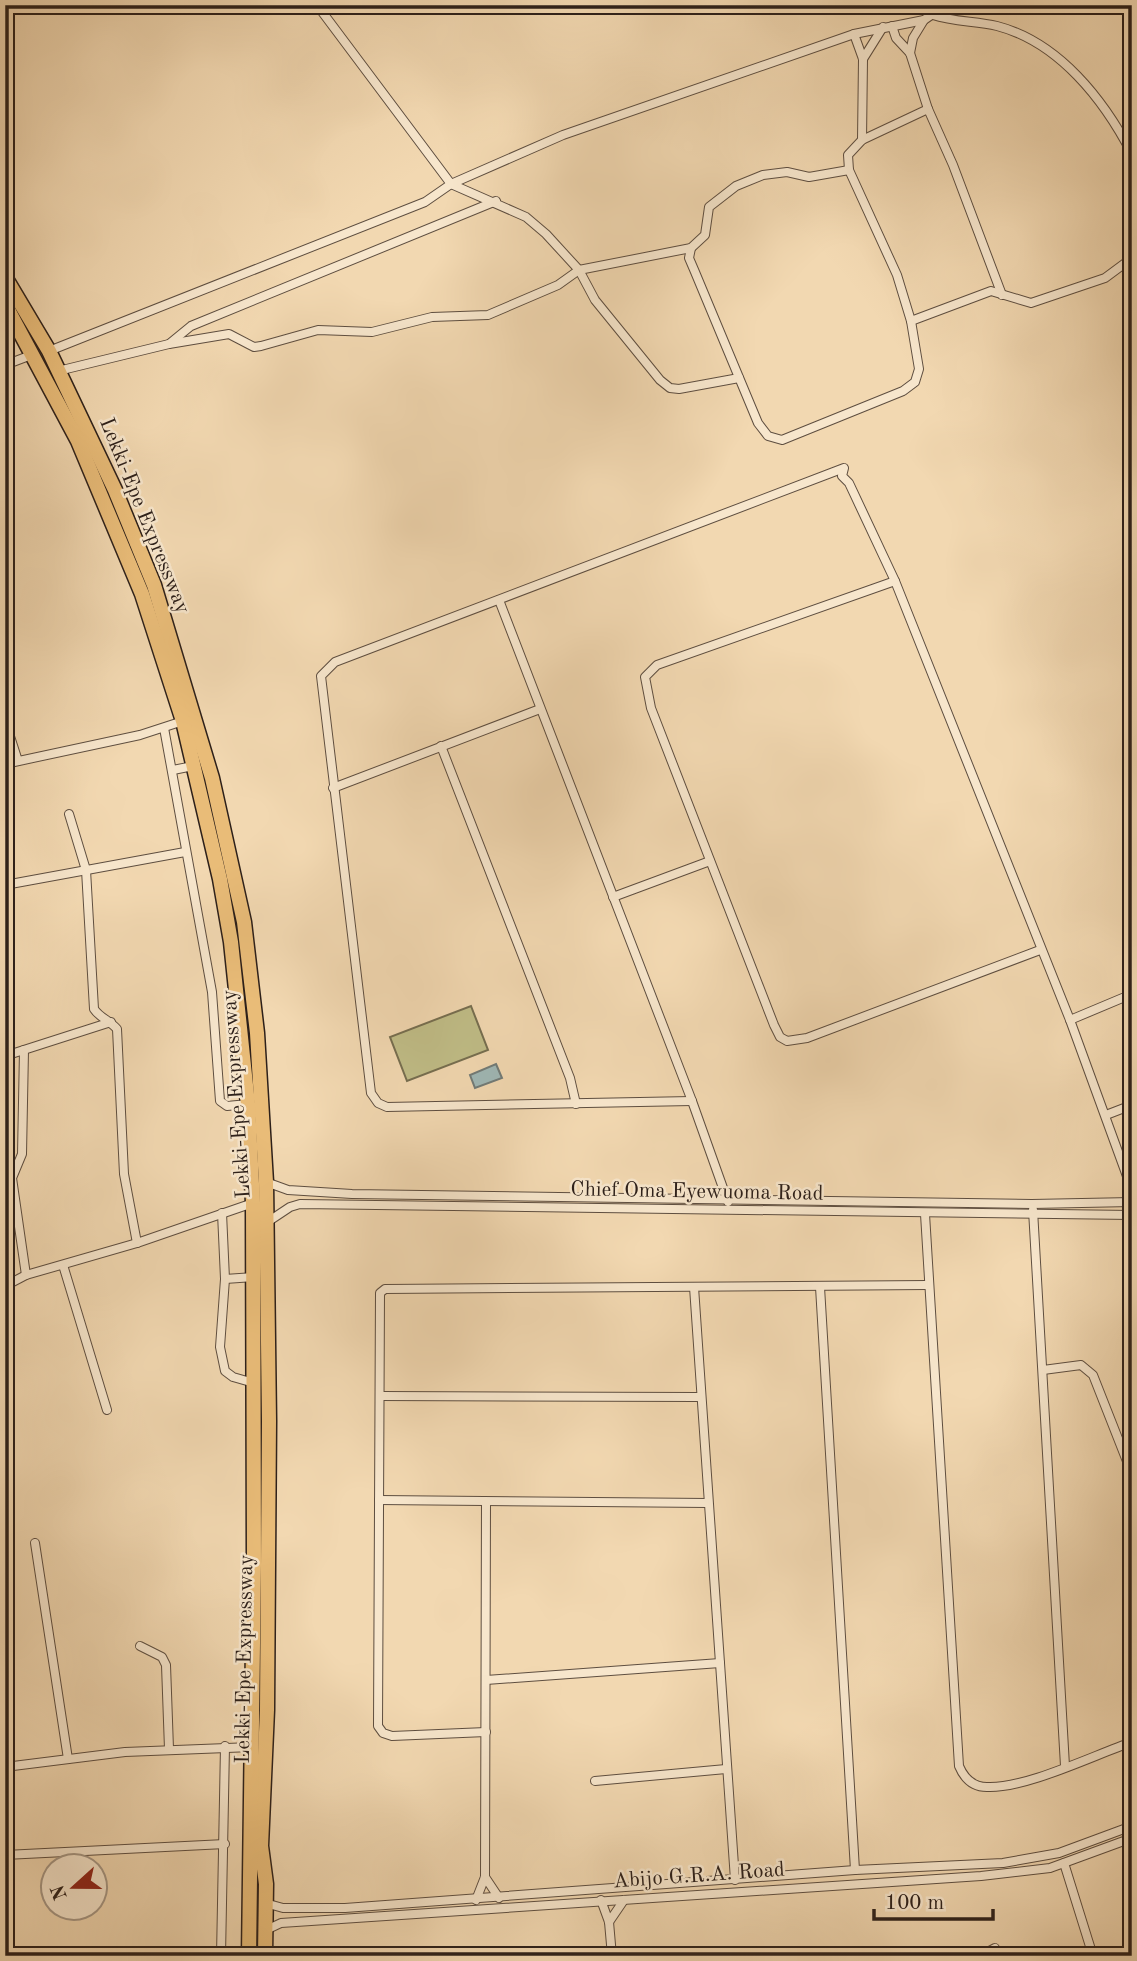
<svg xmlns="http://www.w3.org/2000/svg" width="1137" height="1961" viewBox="0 0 1137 1961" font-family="'Old Standard TT',serif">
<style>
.green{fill:#c0bd87;stroke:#766e50;stroke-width:2}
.water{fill:#9fb8b6;stroke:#717b78;stroke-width:2}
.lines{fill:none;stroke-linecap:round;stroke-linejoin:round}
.minor-casing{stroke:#5e4e40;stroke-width:10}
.trunk-casing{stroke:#2d201a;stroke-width:17}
.minor{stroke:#f7e6cc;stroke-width:8}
.trunk{stroke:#e9bc78;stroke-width:14}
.labels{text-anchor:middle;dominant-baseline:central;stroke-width:5;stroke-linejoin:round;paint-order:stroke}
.street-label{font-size:21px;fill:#2d201a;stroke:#f7e6cc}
</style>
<rect width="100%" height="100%" fill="#f2d8b1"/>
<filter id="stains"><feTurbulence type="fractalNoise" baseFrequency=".00286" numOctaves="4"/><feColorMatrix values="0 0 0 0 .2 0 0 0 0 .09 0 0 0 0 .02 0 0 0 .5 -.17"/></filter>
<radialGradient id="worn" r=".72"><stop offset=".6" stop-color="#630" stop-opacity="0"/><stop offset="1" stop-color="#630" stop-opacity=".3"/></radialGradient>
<polygon class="green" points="471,1006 488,1050 407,1081 390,1037"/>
<polygon class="water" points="496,1064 502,1078 475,1088 470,1075"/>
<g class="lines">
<g class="minor-casing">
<g id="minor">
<polyline points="317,5 451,184 526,217 546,234 579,270 595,300 660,380 670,388 679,389 739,378"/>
<path d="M933 15C954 22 976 21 997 26 1059 42 1104 100 1132 154"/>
<polyline points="892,26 896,38 910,53 928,109 953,165 1002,295"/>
<polyline points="854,34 863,59 862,140"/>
<polyline points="910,53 913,38 924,20"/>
<polyline points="863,59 883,27"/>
<polyline points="691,248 689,258 695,272 758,423 768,436 782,440 903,391 915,382 919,369 911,321 897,275 849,170 848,155 862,140 928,109"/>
<polyline points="911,321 991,291 1031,303 1105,278 1132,258"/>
<polyline points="169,344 229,334 254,347 261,346 318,330 372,332 432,317 488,315 558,285 579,270 691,248 705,235 709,207 736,186 763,175 787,172 809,177 849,170"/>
<polyline points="49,351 425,202 451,184 563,135 854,34 924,20 946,5"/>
<polyline points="5,365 34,354"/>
<polyline points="58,371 169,344 191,326 496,201"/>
<polyline points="895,581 657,665 645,677 651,708 774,1025 780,1037 787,1041 807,1038 1040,950"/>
<polyline points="499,600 692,1101 728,1202"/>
<polyline points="5,721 18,761"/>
<polyline points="164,728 212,992 220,1101 227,1106 248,1104"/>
<polyline points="441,746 570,1078 576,1104"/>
<polyline points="5,764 140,735 183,721"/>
<polyline points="173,770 193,766"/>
<polyline points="333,788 540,709"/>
<path d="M69 814 86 870 94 1009C100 1018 109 1020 117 1029L124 1174 137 1243"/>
<polyline points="5,885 185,852"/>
<polyline points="613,897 710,861"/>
<polyline points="1070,1020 1132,994"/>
<polyline points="24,1050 22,1154 12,1178 26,1275"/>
<polyline points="5,1056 111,1022"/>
<polyline points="692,1101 387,1107 378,1103 371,1093 321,676 335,662 844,468 842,476 849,483 895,581 1070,1020 1132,1190"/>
<polyline points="1106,1115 1132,1105"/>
<polyline points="266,1182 288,1190 352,1194 1032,1204 1132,1202"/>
<polyline points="1033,1210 1065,1766"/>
<polyline points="222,1213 225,1279 220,1347 225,1371 233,1377 254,1383"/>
<path d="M925 1214 959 1766C964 1778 973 1787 987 1787 1025 1789 1094 1755 1132 1742"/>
<polyline points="266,1223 290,1207 300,1204 1132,1215"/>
<polyline points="63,1265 107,1410"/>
<polyline points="225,1279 254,1277"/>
<polyline points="5,1286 26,1275 137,1243 253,1203"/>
<polyline points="694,1287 735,1880"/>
<polyline points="820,1287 855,1870"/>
<polyline points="1043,1370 1081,1365 1093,1375 1132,1474"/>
<polyline points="380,1396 700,1397"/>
<polyline points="379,1500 708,1503"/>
<polyline points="35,1543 68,1759"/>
<polyline points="140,1646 162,1657 166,1665 169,1749"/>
<polyline points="486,1680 720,1663"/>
<polyline points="486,1732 392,1736 383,1733 378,1726 380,1293 385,1289 928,1285"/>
<polyline points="5,1767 125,1752 252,1747"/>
<polyline points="595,1781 726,1769"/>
<polyline points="5,1855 225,1844"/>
<polyline points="1064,1863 1093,1956"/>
<polyline points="485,1877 499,1898"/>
<polyline points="476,1900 485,1877 486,1502"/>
<polyline points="601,1900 609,1922 612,1956"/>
<polyline points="265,1903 283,1908 345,1908 855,1870 1003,1863 1059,1853 1132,1826"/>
<polyline points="609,1922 624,1900"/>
<polyline points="266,1930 281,1923 981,1876 1050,1868 1132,1838"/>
<polyline points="5,1954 88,1956"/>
<polyline points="221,1956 225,1746"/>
<polyline points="980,1956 995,1948 997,1956"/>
</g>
</g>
<g class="trunk-casing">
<g id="trunk">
<polyline points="5,277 49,351 115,490 154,585 212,778 244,922 257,1033 266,1182 269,1421 267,1710 261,1846 266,1884 265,1956"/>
<polyline points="5,304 78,441 142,594 183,721 220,879 231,942 248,1104 253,1203 254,1565 249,1956"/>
</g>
</g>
<use href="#minor" class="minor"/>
<use href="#trunk" class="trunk"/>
</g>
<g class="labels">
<g class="street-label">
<text transform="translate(144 516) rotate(68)">Lekki-Epe Expressway</text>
<text transform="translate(237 1094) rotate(-94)">Lekki-Epe Expressway</text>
<text transform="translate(697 1192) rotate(1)">Chief Oma Eyewuoma Road</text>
<text transform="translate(245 1659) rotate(-89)">Lekki-Epe Expressway</text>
<text transform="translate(699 1876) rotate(-4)">Abijo G.R.A. Road</text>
</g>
</g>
<rect width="1137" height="1961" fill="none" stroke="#f2d8b1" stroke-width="28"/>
<rect x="7" y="7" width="1123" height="1947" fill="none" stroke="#2d201a" stroke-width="3.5"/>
<rect x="14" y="14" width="1109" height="1933" fill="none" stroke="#2d201a" stroke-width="2"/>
<g transform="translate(74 1887) rotate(249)"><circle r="33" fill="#f7e6cc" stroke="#a69785" stroke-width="2"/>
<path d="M0-5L12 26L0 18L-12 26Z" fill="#8f2418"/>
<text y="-10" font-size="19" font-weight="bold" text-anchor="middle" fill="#2d201a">N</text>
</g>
<path d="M874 1909v10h119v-10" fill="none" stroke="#2d201a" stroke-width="3.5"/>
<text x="885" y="1909" font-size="21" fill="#2d201a" stroke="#f7e6cc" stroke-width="5" paint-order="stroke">100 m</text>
<rect width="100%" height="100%" filter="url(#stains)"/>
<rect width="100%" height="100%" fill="url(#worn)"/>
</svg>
